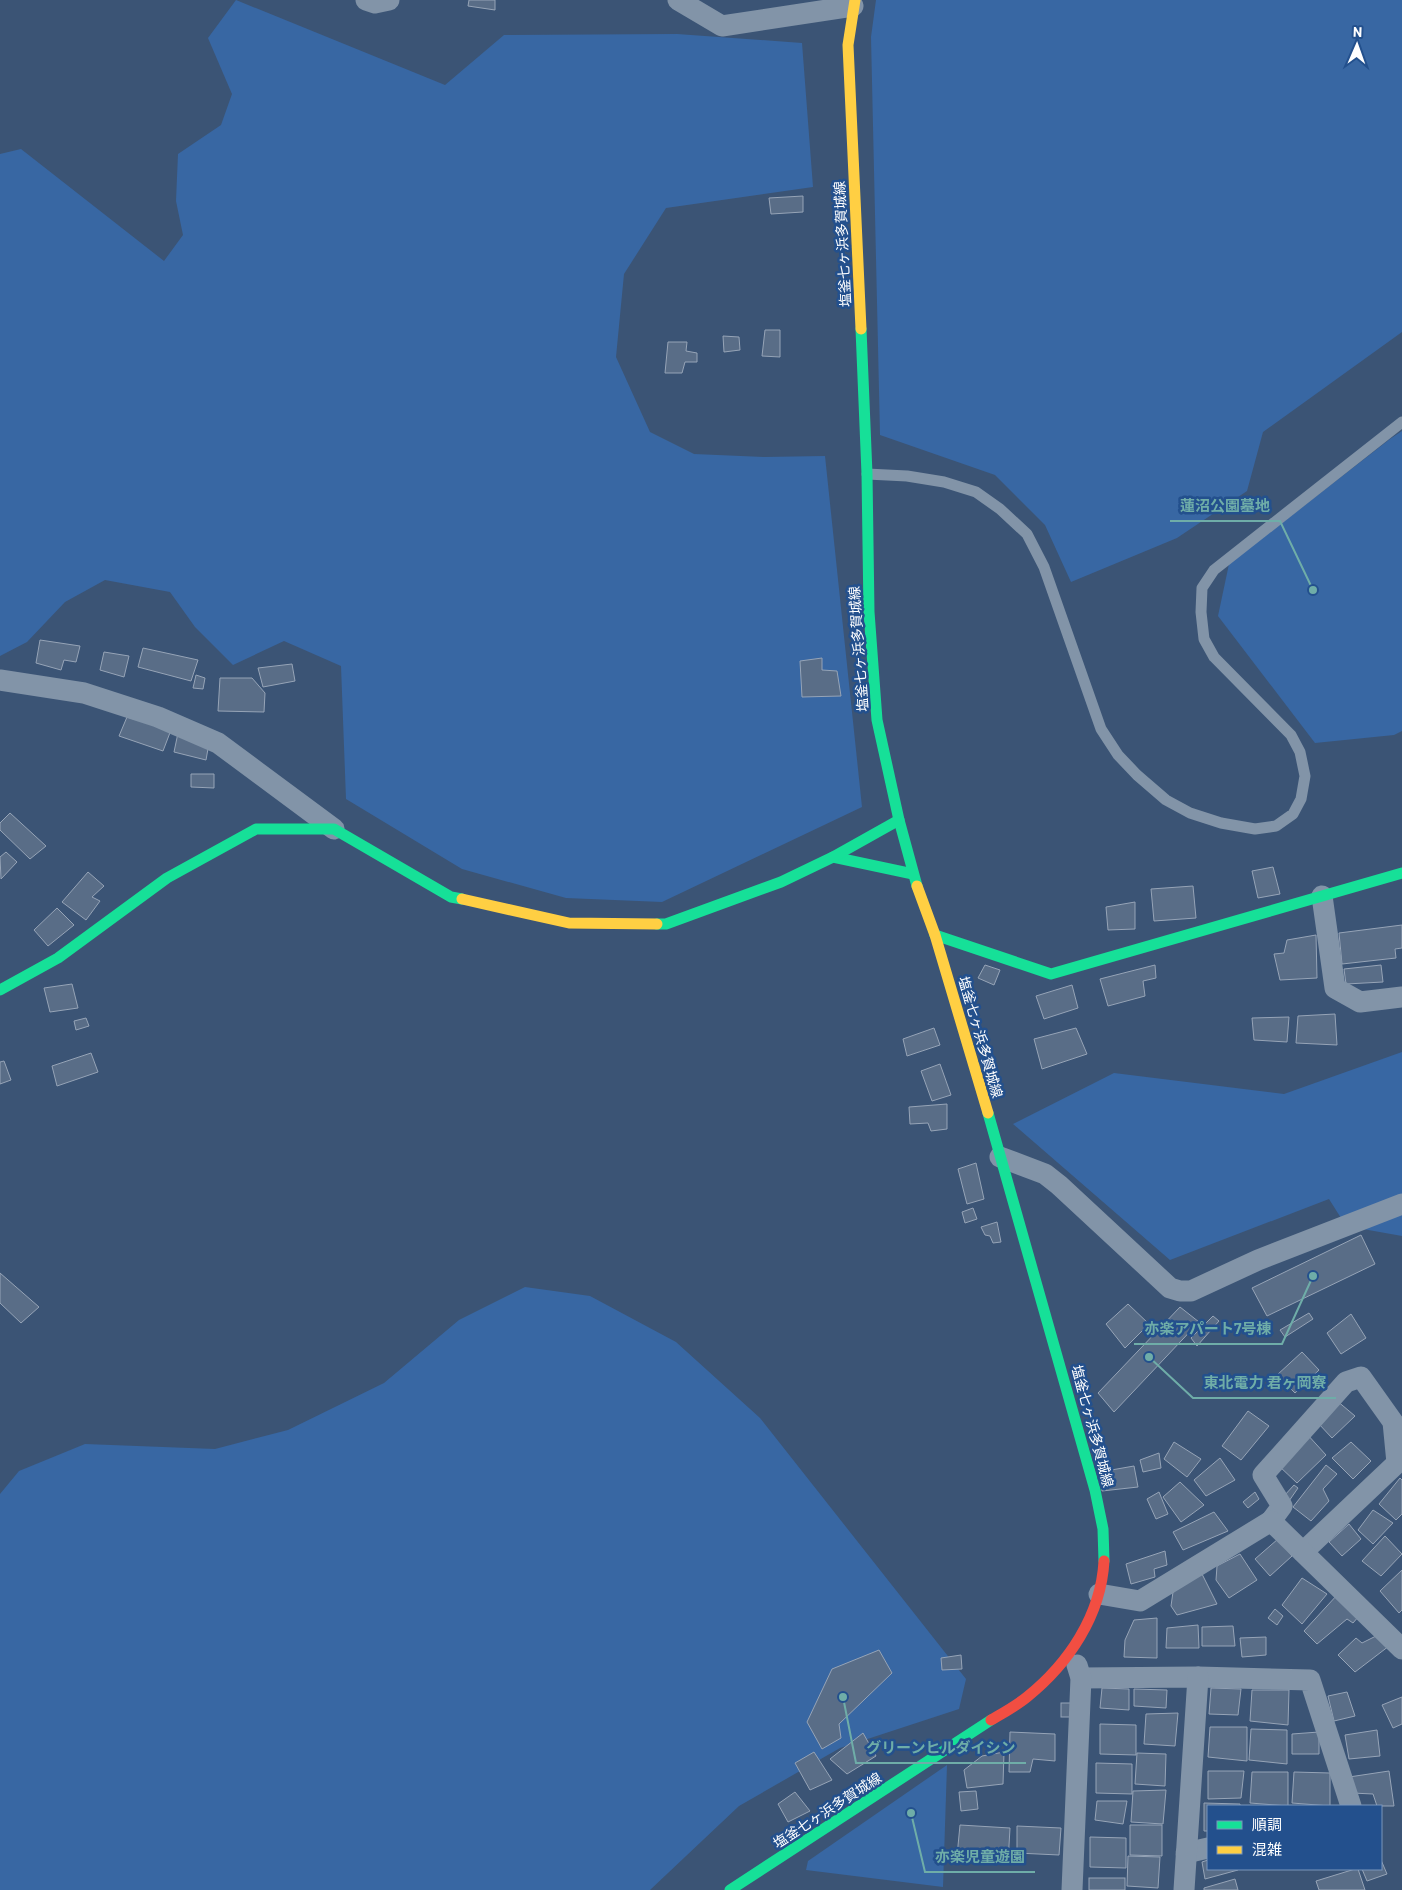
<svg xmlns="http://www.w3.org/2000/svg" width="1402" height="1890" viewBox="0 0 1402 1890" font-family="Barlow,'Noto Sans JP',sans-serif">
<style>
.green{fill:#3867a3}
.building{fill:#596d87;stroke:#96a4b7}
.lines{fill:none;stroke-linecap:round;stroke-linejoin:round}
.lane{stroke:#8294a8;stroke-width:11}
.street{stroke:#8294a8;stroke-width:21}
.fast{stroke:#16e098;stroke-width:11}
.slow{stroke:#ffcf43;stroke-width:11}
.jam{stroke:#f24e42;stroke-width:11}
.labels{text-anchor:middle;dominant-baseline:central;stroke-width:5;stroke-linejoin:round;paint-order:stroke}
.street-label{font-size:14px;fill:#fff;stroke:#23508d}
.leader{fill:none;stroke:#6fada8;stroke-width:2}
.callout-dot{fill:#6fada8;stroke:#23508d;stroke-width:2}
.callout-label{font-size:15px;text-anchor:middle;font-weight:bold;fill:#6fada8;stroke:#23508d;stroke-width:5;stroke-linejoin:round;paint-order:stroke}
</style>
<rect width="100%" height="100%" fill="#3b5475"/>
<g class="green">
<polygon points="236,0 445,85 504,35 677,34 802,43 813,187 666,208 624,274 616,357 650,432 694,454 764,457 825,456 862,807 662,902 566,898 462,869 346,799 341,666 284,641 233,665 195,627 170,592 105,580 65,602 27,642 0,656 0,154 21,149 164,261 183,235 176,201 178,154 221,125 232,94 208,38"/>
<polygon points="876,0 1402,0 1402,332 1263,432 1247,491 1177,538 1071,582 1045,525 995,475 880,435 871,37"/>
<polygon points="1402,431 1402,731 1394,735 1315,743 1218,616 1229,564 1390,439"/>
<polygon points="1402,1052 1402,1236 1346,1226 1329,1199 1170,1260 1013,1124 1114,1073 1284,1094"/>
<polygon points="525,1287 590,1296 676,1342 760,1418 966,1679 959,1709 840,1748 739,1806 650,1890 0,1890 0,1494 19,1471 85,1444 215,1449 288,1430 384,1383 459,1320"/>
<polygon points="947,1765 943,1887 806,1870 808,1861"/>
</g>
<g class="building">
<polygon points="469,0 495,0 495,10 468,6"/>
<polygon points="803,196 803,212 771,214 769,198"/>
<polygon points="765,330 780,330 780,357 762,356"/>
<polygon points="723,336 739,337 740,350 724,352"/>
<polygon points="668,342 687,342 686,351 697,353 697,362 685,362 682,373 665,373"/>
<polygon points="40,640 80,646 76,662 64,660 61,670 36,663"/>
<polygon points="143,648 198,660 191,681 138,667"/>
<polygon points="104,652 129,656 124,677 100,670"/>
<polygon points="822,658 822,670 837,671 841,696 802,697 800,661"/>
<polygon points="292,664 295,681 263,687 258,668"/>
<polygon points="196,675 205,678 203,689 193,688"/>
<polygon points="220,678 252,678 265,693 264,712 218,711"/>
<polygon points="127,717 171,730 163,751 119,736"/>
<polygon points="178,733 209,743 206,760 174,752"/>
<polygon points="191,774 214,774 214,788 191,787"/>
<polygon points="10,813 46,846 30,859 0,830 0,823"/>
<polygon points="6,852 17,862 1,879 0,857"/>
<polygon points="1273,867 1280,894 1258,898 1252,871"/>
<polygon points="88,872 104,886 92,897 100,901 86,920 62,902"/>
<polygon points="1193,886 1196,918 1154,921 1151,889"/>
<polygon points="1135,902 1135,929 1108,930 1106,907"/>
<polygon points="57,908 74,925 48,946 34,930"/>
<polygon points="1402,925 1402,948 1395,949 1396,958 1342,964 1339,933"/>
<polygon points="1316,935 1317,978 1280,980 1274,954 1284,953 1287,940"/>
<polygon points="985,965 1000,970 994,985 978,978"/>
<polygon points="1155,965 1156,978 1143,981 1145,996 1108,1006 1100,979"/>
<polygon points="1381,965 1383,982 1346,984 1344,969"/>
<polygon points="72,984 78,1008 50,1012 44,988"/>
<polygon points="1072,985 1078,1008 1044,1019 1036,996"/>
<polygon points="1335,1014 1337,1045 1296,1043 1298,1016"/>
<polygon points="1289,1017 1287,1042 1254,1040 1252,1018"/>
<polygon points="86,1018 89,1026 76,1030 74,1021"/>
<polygon points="934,1028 940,1045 907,1056 903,1039"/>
<polygon points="1076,1028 1087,1054 1042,1069 1034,1039"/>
<polygon points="91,1053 98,1072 57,1086 52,1066"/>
<polygon points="4,1061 11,1080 0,1084 0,1062"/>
<polygon points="940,1064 951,1095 932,1101 921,1071"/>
<polygon points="947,1104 947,1129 931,1131 928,1123 910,1124 909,1107"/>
<polygon points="976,1163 984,1199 967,1204 958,1169"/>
<polygon points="973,1208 977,1219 965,1223 962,1212"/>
<polygon points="997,1222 1001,1242 993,1243 990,1236 985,1235 981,1227"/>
<polygon points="1361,1235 1375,1264 1267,1316 1252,1288"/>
<polygon points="0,1273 39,1307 21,1323 0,1303"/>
<polygon points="1128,1304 1149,1324 1125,1348 1106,1324"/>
<polygon points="1180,1307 1199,1322 1114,1412 1098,1393"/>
<polygon points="1309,1313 1313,1319 1285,1337 1280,1330"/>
<polygon points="1351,1314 1366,1338 1341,1354 1327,1333"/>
<polygon points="1213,1316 1219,1321 1197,1346 1191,1338"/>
<polygon points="1302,1352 1319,1370 1295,1393 1277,1375"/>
<polygon points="1336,1400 1355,1416 1332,1438 1318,1423"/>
<polygon points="1248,1411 1269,1426 1241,1460 1222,1446"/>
<polygon points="1306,1433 1326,1455 1297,1483 1278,1465"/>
<polygon points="1174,1442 1201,1459 1187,1477 1164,1459"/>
<polygon points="1351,1442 1371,1461 1353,1479 1332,1458"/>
<polygon points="1159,1453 1161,1468 1143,1472 1140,1460"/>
<polygon points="1220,1458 1235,1480 1206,1496 1194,1480"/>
<polygon points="1326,1465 1337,1474 1323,1489 1329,1501 1311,1521 1293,1507"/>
<polygon points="1134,1466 1138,1487 1102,1491 1100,1472"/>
<polygon points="1400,1478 1402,1480 1402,1514 1396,1520 1379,1504"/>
<polygon points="1180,1482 1204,1505 1181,1522 1163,1497"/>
<polygon points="1294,1485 1298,1488 1289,1501 1284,1496"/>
<polygon points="1159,1492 1168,1514 1156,1519 1147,1499"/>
<polygon points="1255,1492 1259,1499 1248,1508 1243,1502"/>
<polygon points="1373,1510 1393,1523 1373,1544 1358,1530"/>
<polygon points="1214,1512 1228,1531 1183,1550 1173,1532"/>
<polygon points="1349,1524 1361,1539 1342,1556 1329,1542"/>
<polygon points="1385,1536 1402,1554 1381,1576 1362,1561"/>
<polygon points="1278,1539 1292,1556 1270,1576 1255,1559"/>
<polygon points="1165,1551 1167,1565 1154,1569 1155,1577 1131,1584 1126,1564"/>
<polygon points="1240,1554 1257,1580 1229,1598 1216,1580 1217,1566"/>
<polygon points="1402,1570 1402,1610 1399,1613 1380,1591"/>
<polygon points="1202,1574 1217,1604 1177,1615 1171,1606 1173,1592"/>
<polygon points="1302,1578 1327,1594 1302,1624 1282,1605"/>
<polygon points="1338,1594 1359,1616 1353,1623 1347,1619 1317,1644 1304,1631"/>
<polygon points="1275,1609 1283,1616 1277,1625 1268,1618"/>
<polygon points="1157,1618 1157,1658 1124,1657 1125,1640 1134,1620"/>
<polygon points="1198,1625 1199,1648 1166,1648 1167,1628"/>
<polygon points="1233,1626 1235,1646 1202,1646 1202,1627"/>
<polygon points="1378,1635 1389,1646 1355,1672 1338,1655 1356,1638 1362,1643"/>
<polygon points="1266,1637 1266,1655 1242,1657 1240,1638"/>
<polygon points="879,1650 892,1673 839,1724 841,1738 822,1749 807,1722 832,1669"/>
<polygon points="961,1655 962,1669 942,1670 941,1658"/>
<polygon points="1102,1688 1129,1689 1129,1710 1100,1708"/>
<polygon points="1211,1688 1241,1689 1238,1715 1209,1714"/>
<polygon points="1134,1689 1167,1690 1166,1708 1134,1706"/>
<polygon points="1252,1690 1289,1690 1288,1725 1250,1721"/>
<polygon points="1347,1692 1355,1716 1334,1721 1328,1696"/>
<polygon points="1402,1697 1402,1724 1393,1728 1382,1705"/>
<rect x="1061" y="1703" width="13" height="14"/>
<polygon points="1178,1713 1175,1746 1144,1744 1146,1714"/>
<polygon points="1100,1724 1136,1725 1136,1755 1100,1754"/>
<polygon points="1210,1727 1247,1727 1247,1761 1208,1757"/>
<polygon points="1251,1729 1287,1730 1287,1764 1249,1760"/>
<polygon points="1377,1730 1380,1756 1349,1759 1345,1735"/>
<polygon points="1010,1732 1055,1734 1055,1761 1033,1759 1030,1772 1009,1772"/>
<polygon points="1319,1732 1319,1754 1292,1754 1292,1734"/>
<polygon points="863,1733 876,1756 847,1774 830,1759"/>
<polygon points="814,1752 832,1780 810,1790 795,1763"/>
<polygon points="1004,1752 1003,1784 967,1788 964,1770 982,1756"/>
<polygon points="1137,1753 1166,1754 1165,1786 1135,1784"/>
<polygon points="1096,1763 1132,1764 1132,1794 1096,1793"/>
<polygon points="1208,1771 1244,1771 1241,1798 1208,1799"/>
<polygon points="1389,1771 1394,1806 1377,1806 1373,1794 1352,1793 1349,1777"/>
<polygon points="1252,1772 1288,1772 1288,1806 1250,1803"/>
<polygon points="1294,1772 1330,1773 1330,1806 1292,1803"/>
<polygon points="1166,1790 1163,1824 1131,1822 1133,1791"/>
<polygon points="976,1791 978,1809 961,1811 959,1792"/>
<polygon points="795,1792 810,1811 788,1822 778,1804"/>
<polygon points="1097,1801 1127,1801 1123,1824 1095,1820"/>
<polygon points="1204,1803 1240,1804 1240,1806 1208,1806 1208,1831 1204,1831"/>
<polygon points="960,1825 1010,1828 1008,1863 957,1856"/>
<polygon points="1130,1825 1162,1825 1162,1856 1130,1855"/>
<polygon points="1017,1826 1061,1828 1059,1855 1017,1853"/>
<polygon points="1090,1837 1126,1838 1126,1868 1090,1867"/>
<polygon points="1128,1856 1160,1857 1158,1888 1127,1886"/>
<polygon points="1208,1860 1208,1869 1238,1869 1238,1870 1205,1879 1202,1862"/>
<polygon points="1381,1860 1387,1874 1367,1881 1362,1869 1381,1869"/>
<polygon points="1355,1869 1358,1869 1365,1890 1319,1890 1316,1881"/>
<rect x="1089" y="1878" width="36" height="12"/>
<polygon points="1235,1879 1238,1890 1204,1890 1204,1888"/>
</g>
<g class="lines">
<polyline class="lane" points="867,474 907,476 944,482 976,492 1000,509 1027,534 1044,567 1101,729 1118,755 1137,775 1166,800 1190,813 1221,823 1255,829 1276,826 1293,814 1301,799 1305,776 1300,752 1291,735 1214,657 1204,639 1201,612 1202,588 1214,570 1402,422"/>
<g class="street">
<polyline points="366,0 375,3 389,0"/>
<polyline points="678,0 722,26 853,6"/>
<polyline points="0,680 84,693 158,717 218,743 334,829"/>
<polyline points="1322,896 1335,988 1360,1002 1402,997"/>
<polyline points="1000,1157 1045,1174 1059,1185 1170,1288 1180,1291 1191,1291 1258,1260 1402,1204"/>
<polyline points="1271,1521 1282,1506 1263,1475 1346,1382 1361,1377 1393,1422 1397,1463 1303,1552"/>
<polyline points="1099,1594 1140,1601 1271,1521 1402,1649"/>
<polyline points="1081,1678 1198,1677 1310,1680 1351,1806"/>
<polyline points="1186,1853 1208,1848"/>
<polyline points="1072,1890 1081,1678 1077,1665"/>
<polyline points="1184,1890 1198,1677"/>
</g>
<g class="fast">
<polyline points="861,329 867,474 869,612 877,720 899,820 917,886"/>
<polyline points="833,857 913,874"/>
<polyline points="657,924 666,924 781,882 833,857 899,820"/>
<polyline points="935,935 1051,974 1402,873"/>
<polyline points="0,990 58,958 167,878 256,829 334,829 451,897 462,899"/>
<polyline points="988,1113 1095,1490 1103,1529 1104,1561"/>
<polyline points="730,1890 991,1720"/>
</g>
<g class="slow">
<polyline points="855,0 848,45 861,329"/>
<polyline points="917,886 935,935 988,1113"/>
<polyline points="462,899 569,923 657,924"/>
</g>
<path class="jam" d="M991 1720C1003 1713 1016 1706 1027 1697 1068 1664 1101 1616 1104 1561"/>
</g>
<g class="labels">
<g class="street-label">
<text transform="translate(842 244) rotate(-93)">塩釜七ヶ浜多賀城線</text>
<text transform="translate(858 649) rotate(-94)">塩釜七ヶ浜多賀城線</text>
<text transform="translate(981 1037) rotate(74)">塩釜七ヶ浜多賀城線</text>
<text transform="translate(1093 1426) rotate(75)">塩釜七ヶ浜多賀城線</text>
<text transform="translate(827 1810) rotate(-33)">塩釜七ヶ浜多賀城線</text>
</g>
</g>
<path class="leader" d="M1313 590L1280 521H1170M1313 1276L1282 1344H1134M1149 1357L1193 1398H1336M843 1697L856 1763H1026M911 1813L925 1872H1035"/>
<g class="callout-dot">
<circle cx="1313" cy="590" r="5"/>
<circle cx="1313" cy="1276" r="5"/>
<circle cx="1149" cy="1357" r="5"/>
<circle cx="843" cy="1697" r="5"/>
<circle cx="911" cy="1813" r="5"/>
</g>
<g class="callout-label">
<text x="1225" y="511">蓮沼公園墓地</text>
<text x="1208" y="1334">亦楽アパート7号棟</text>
<text x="1265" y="1388">東北電力 君ヶ岡寮</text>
<text x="941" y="1753">グリーンヒルダイシン</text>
<text x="980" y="1862">亦楽児童遊園</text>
</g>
<rect x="1207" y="1805" width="175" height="65" fill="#23508d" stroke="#7b96bb"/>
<rect x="1217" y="1821" width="25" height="8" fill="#16e098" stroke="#7b96bb"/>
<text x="1252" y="1830" font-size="15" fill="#ffffff">順調</text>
<rect x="1217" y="1846" width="25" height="8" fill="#ffcf43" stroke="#7b96bb"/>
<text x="1252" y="1855" font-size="15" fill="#ffffff">混雑</text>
<g transform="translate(1357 45) rotate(2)" stroke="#23508d" stroke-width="4" paint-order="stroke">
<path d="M0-4L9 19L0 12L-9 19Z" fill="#ffffff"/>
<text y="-8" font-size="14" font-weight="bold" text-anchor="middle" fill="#ffffff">N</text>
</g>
</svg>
